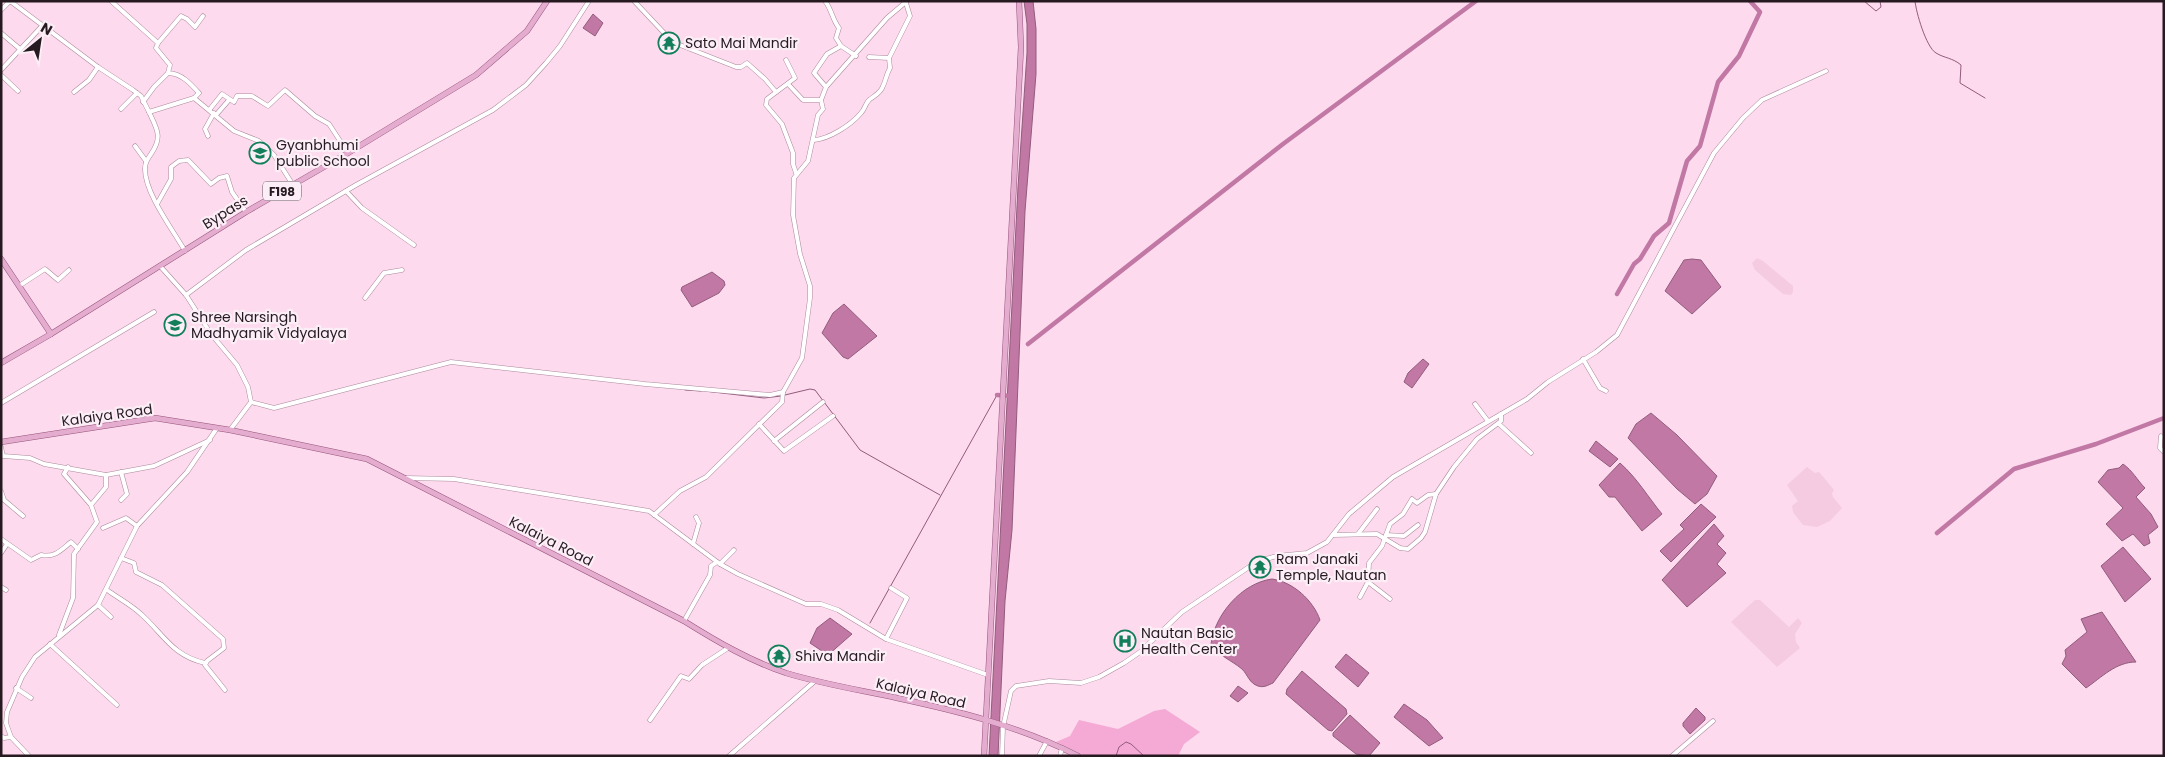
<svg xmlns="http://www.w3.org/2000/svg" width="2165" height="757" viewBox="0 0 2165 757" font-family="Poppins,sans-serif">
<style>
.built{fill:#f5cbe2}
.green{fill:#f5aad5}
.water{fill:#c178a4;stroke:#925c7c}
.lines{fill:none;stroke-linecap:round;stroke-linejoin:round}
.stream{stroke:#925c7c;stroke-width:1}
.canal{stroke:#c178a4;stroke-width:4.5}
.minor-casing{stroke:#aa8a9c;stroke-width:5}
.major-casing{stroke:#96547c;stroke-width:6}
.minor{stroke:#fff;stroke-width:4}
.major{stroke:#e4acce;stroke-width:5}
.labels{text-anchor:middle;dominant-baseline:central;stroke-width:4.5;stroke-linejoin:round;paint-order:stroke}
.shield{fill:#fceef6;stroke:#665960;stroke-width:1}
.shield-label{font-size:12px;font-weight:bold;fill:#261920}
.poi-label{font-size:14px;fill:#261920;stroke:#fceef6;text-anchor:start}
.street-label{font-size:14px;fill:#261920;stroke:#fceef6}
</style>
<rect width="100%" height="100%" fill="#fddaed"/>
<g class="built">
<polygon points="1757,258 1763,261 1793,286 1793,292 1791,295 1783,294 1755,270 1752,263"/>
<polygon points="1807,467 1815,473 1819,472 1825,479 1834,490 1832,493 1833,497 1842,508 1830,521 1817,527 1803,525 1793,512 1792,506 1798,501 1787,485"/>
<polygon points="1755,600 1760,600 1789,627 1798,618 1802,623 1795,634 1796,642 1800,648 1777,667 1731,622"/>
</g>
<polygon class="green" points="1165,709 1200,732 1184,744 1178,756 1085,756 1056,742 1070,736 1079,720 1118,729 1154,711"/>
<g class="water">
<polygon points="1024,1 1033,1 1036,29 1036,74 1025,211 1012,530 1005,601 998,756 989,756 1018,187 1027,53 1027,24"/>
<polygon points="593,14 603,23 595,36 583,28"/>
<polygon points="1692,259 1701,260 1721,287 1692,314 1665,291 1684,260"/>
<polygon points="712,272 724,281 725,285 719,293 692,307 681,290 682,287"/>
<polygon points="844,304 877,336 848,359 843,357 822,333 833,313"/>
<polygon points="1423,359 1429,364 1412,388 1404,382 1408,373"/>
<polygon points="1651,413 1677,435 1717,476 1707,494 1695,504 1677,489 1628,438 1636,424"/>
<polygon points="1596,441 1618,459 1610,467 1589,451"/>
<path d="M1620 463C1637 478 1648 497 1662 514L1642 531 1615 497H1609L1599 485Z"/>
<path d="M2123 464C2133 471 2137 480 2145 488L2136 497 2151 514 2158 527 2148 535 2150 543 2144 546 2133 534 2122 541 2106 524 2123 508 2098 482 2108 470 2119 468Z"/>
<polygon points="1701,504 1716,517 1671,562 1660,551 1684,529 1680,525"/>
<polygon points="1714,524 1724,536 1717,544 1726,553 1717,564 1726,573 1687,607 1662,580"/>
<polygon points="2123,547 2151,579 2125,602 2101,566"/>
<path d="M1272 579C1293 582 1313 600 1320 620L1273 683C1268 685 1264 688 1258 686 1249 683 1248 675 1242 669 1231 660 1219 656 1211 644 1215 614 1242 583 1272 579Z"/>
<path d="M2102 612 2136 662C2116 662 2102 677 2086 688L2062 664 2066 656 2065 650 2087 632 2081 619Z"/>
<polygon points="830,618 852,634 828,655 810,643 817,628"/>
<polygon points="1346,654 1369,673 1358,687 1335,667"/>
<polygon points="1302,671 1346,709 1347,714 1332,731 1328,730 1286,694 1287,689"/>
<polygon points="1238,686 1248,693 1238,702 1230,696"/>
<polygon points="1404,704 1427,720 1443,738 1429,746 1394,717"/>
<polygon points="1696,708 1705,717 1705,720 1690,734 1683,726 1683,723"/>
<polygon points="1350,715 1380,743 1369,756 1356,754 1333,736 1333,733"/>
</g>
<g class="lines">
<g class="stream">
<polyline points="1864,1 1876,11 1881,7 1880,1"/>
<path d="M1915 1C1916 12 1926 47 1936 53 1944 58 1953 58 1961 65L1960 83 1985 98"/>
<polyline points="685,390 701,391"/>
<polyline points="705,391 764,398 781,396"/>
<polyline points="785,395 810,389 815,390 860,450 940,495"/>
<polyline points="870,623 997,395"/>
<polyline points="1116,756 1119,747 1126,742 1131,744 1144,756"/>
</g>
<g class="canal">
<polyline points="1617,294 1634,264 1640,259 1654,236 1669,223 1687,161 1700,146 1718,82 1739,56 1760,12 1750,1"/>
<polyline points="1028,344 1283,144 1476,1"/>
<polyline points="997,395 1011,396"/>
<polyline points="1937,533 2014,469 2096,444 2164,418"/>
</g>
<g class="minor-casing">
<g id="minor">
<path d="M111 1 158 43 156 48 170 65 168 73C181 73 191 84 199 93L194 98"/>
<polyline points="634,1 666,35 680,45 736,67 741,67 747,63 765,79 776,92"/>
<path d="M825 1C832 10 832 19 839 28L836 38 841 46"/>
<polyline points="1,10 10,1 98,67 133,90 141,96 149,112"/>
<polyline points="1,33 20,49"/>
<polyline points="158,43 181,16 187,19 195,27 203,16"/>
<polyline points="869,57 889,58"/>
<polyline points="786,60 795,78 767,99 766,105 782,124 793,153 793,164 796,173"/>
<polyline points="1,70 42,26"/>
<polyline points="1,75 18,91"/>
<polyline points="788,84 803,100 821,100"/>
<polyline points="826,87 814,73 827,54 841,46 856,56"/>
<polyline points="74,92 89,80 98,67"/>
<polyline points="143,102 154,87 168,73"/>
<polyline points="121,109 137,93"/>
<polyline points="210,109 222,94 234,102 237,96 252,96 268,106 285,90 315,116 329,124 348,153"/>
<polyline points="216,115 229,100"/>
<polyline points="208,136 205,129 214,113"/>
<path d="M814 140C829 139 851 125 861 113 865 109 865 104 869 100 874 96 881 93 883 86 886 80 886 75 890 68L889 58 910 16 906 3"/>
<polyline points="135,146 146,161"/>
<polyline points="346,191 362,208 414,245"/>
<polyline points="157,204 171,179 171,167 179,161 188,160 211,184 219,178 227,176 232,192 246,212"/>
<path d="M185 251C173 230 144 192 145 168 145 162 148 158 151 154 163 137 157 129 149 112L194 98 234 131 259 141 274 155 293 185"/>
<polyline points="160,266 186,295 211,334 237,365 248,387 251,402 230,430"/>
<polyline points="19,286 45,269 58,280 69,270"/>
<polyline points="186,295 246,250 356,185 493,110 526,85 546,63 560,46 589,1"/>
<polyline points="365,298 384,273 402,270"/>
<polyline points="1583,359 1600,388 1606,391"/>
<polyline points="251,402 274,408 451,362 645,384 770,395 783,392 802,358 810,298 810,286 800,254 793,215 794,178 808,161 818,115 823,109 821,100 826,87 887,18 907,1"/>
<polyline points="1,403 154,312"/>
<polyline points="1475,404 1488,421"/>
<polyline points="759,424 784,451 833,416"/>
<polyline points="1499,424 1531,453"/>
<polyline points="2161,436 2160,448 2164,452"/>
<polyline points="774,441 823,402"/>
<polyline points="1,447 3,456 30,458 44,464 106,475 154,466 210,440"/>
<polyline points="121,472 127,494 121,500"/>
<polyline points="405,478 454,479 649,511 720,564 738,574 806,604 821,604 838,610 886,639 988,675"/>
<polyline points="1,491 4,500 23,516"/>
<polyline points="91,505 106,487 106,475"/>
<polyline points="654,515 680,491 706,477 782,402 783,392"/>
<polyline points="103,528 126,518 137,526"/>
<polyline points="1358,534 1377,509"/>
<polyline points="1333,535 1377,534 1400,548 1408,549 1421,538 1425,532 1436,494 1454,467 1477,439 1501,421 1501,414"/>
<polyline points="1386,535 1404,536 1418,525"/>
<path d="M1 539 31 560 41 555C55 558 61 550 71 542L78 549"/>
<polyline points="693,544 699,523 696,517"/>
<polyline points="1,553 7,544"/>
<polyline points="121,558 134,563 136,572 162,585 223,639 224,648 207,661 205,665 225,690"/>
<polyline points="720,564 734,550"/>
<polyline points="1368,582 1390,599"/>
<polyline points="1,587 6,590"/>
<path d="M107 590C118 598 132 605 142 615 164 635 173 656 205 663"/>
<polyline points="1360,597 1368,582 1369,563 1382,546 1390,524 1403,514 1412,499 1417,503 1428,495 1436,494"/>
<polyline points="98,605 111,617"/>
<polyline points="684,621 710,575 711,566 717,562"/>
<polyline points="59,635 73,598 74,554 97,522 91,505 64,474 68,467"/>
<polyline points="886,639 907,598 891,588"/>
<polyline points="50,644 117,705"/>
<polyline points="16,688 31,698"/>
<polyline points="650,720 681,676 689,679 702,665 728,648"/>
<polyline points="1,736 4,738 11,737"/>
<polyline points="29,756 11,737 6,723 7,712 22,677 35,657 98,605 137,526 187,472 217,428"/>
<polyline points="729,756 815,681"/>
<polyline points="1002,756 1003,727 1011,691 1016,686 1049,681 1081,683 1099,677 1124,663 1140,652 1182,612 1258,561 1277,556 1307,553 1327,542 1349,514 1393,477 1527,399 1548,382 1596,352 1617,335 1714,153 1743,118 1762,100 1826,71"/>
<polyline points="1039,756 1047,741"/>
<polyline points="1060,756 1062,748"/>
<polyline points="1672,756 1713,721"/>
</g>
</g>
<g class="major-casing">
<g id="major">
<polyline points="1,259 51,334"/>
<polyline points="1,363 51,334 246,212 348,153 476,75 527,31 547,1"/>
<path d="M1 442 155 418 230 430 367 459 684 621C716 641 750 661 786 673 822 684 860 690 897 698 958 711 1022 727 1078 756"/>
<polyline points="984,756 1021,47 1019,1"/>
</g>
</g>
<use href="#minor" class="minor"/>
<use href="#major" class="major"/>
</g>
<defs>
<g id="temple-ring" transform="scale(1.125)"><circle r="9.5" fill="#fceef6" stroke="#127e5a" stroke-width="1.5"/><path d="M0-6L5-2H3V0L6.5 2.5H4V6H1.5V3h-3V6H-4V2.5H-6.5L-3 0V-2H-5Z" fill="#127e5a"/></g>
<g id="school-ring" transform="scale(1.125)"><circle r="9.5" fill="#fceef6" stroke="#127e5a" stroke-width="1.5"/><path d="M0-5L7-2L0 1L-7-2ZM-4 1L0 2.5L4 1V4Q0 6-4 4Z" fill="#127e5a"/></g>
<g id="hospital-ring" transform="scale(1.125)"><circle r="9.5" fill="#fceef6" stroke="#127e5a" stroke-width="1.5"/><path d="M-5-5h3v3.5h4V-5h3V5h-3V1.5h-4V5h-3Z" fill="#127e5a"/></g>
</defs>
<g fill-rule="evenodd">
<use href="#temple-ring" x="669" y="43"/>
<use href="#school-ring" x="260" y="153"/>
<use href="#school-ring" x="175" y="325"/>
<use href="#temple-ring" x="1260" y="567"/>
<use href="#hospital-ring" x="1125" y="641"/>
<use href="#temple-ring" x="779" y="656"/>
</g>
<g class="labels">
<rect class="shield" x="263" y="181.5" width="38" height="19" rx="4"/>
<g class="shield-label">
<text x="282" y="191">F198</text>
</g>
<g class="poi-label">
<text x="685" y="43">Sato Mai Mandir</text>
<text x="276" y="145">Gyanbhumi<tspan x="276" dy="16">public School</tspan></text>
<text x="191" y="317">Shree Narsingh<tspan x="191" dy="16">Madhyamik Vidyalaya</tspan></text>
<text x="1276" y="559">Ram Janaki<tspan x="1276" dy="16">Temple, Nautan</tspan></text>
<text x="1141" y="633">Nautan Basic<tspan x="1141" dy="16">Health Center</tspan></text>
<text x="795" y="656">Shiva Mandir</text>
</g>
<g class="street-label">
<text transform="translate(225 212) rotate(-32)">Bypass</text>
<text transform="translate(107 415) rotate(-8)">Kalaiya Road</text>
<text transform="translate(551 541) rotate(27)">Kalaiya Road</text>
<text transform="translate(921 693) rotate(13)">Kalaiya Road</text>
</g>
</g>
<rect width="2165" height="757" fill="none" stroke="#261920" stroke-width="5"/>
<g transform="translate(40 40) rotate(30)" stroke="#fceef6" stroke-width="4" paint-order="stroke">
<path d="M0-4L9 19L0 12L-9 19Z" fill="#261920"/>
<text y="-8" font-size="14" font-weight="bold" text-anchor="middle" fill="#261920">N</text>
</g>
</svg>
